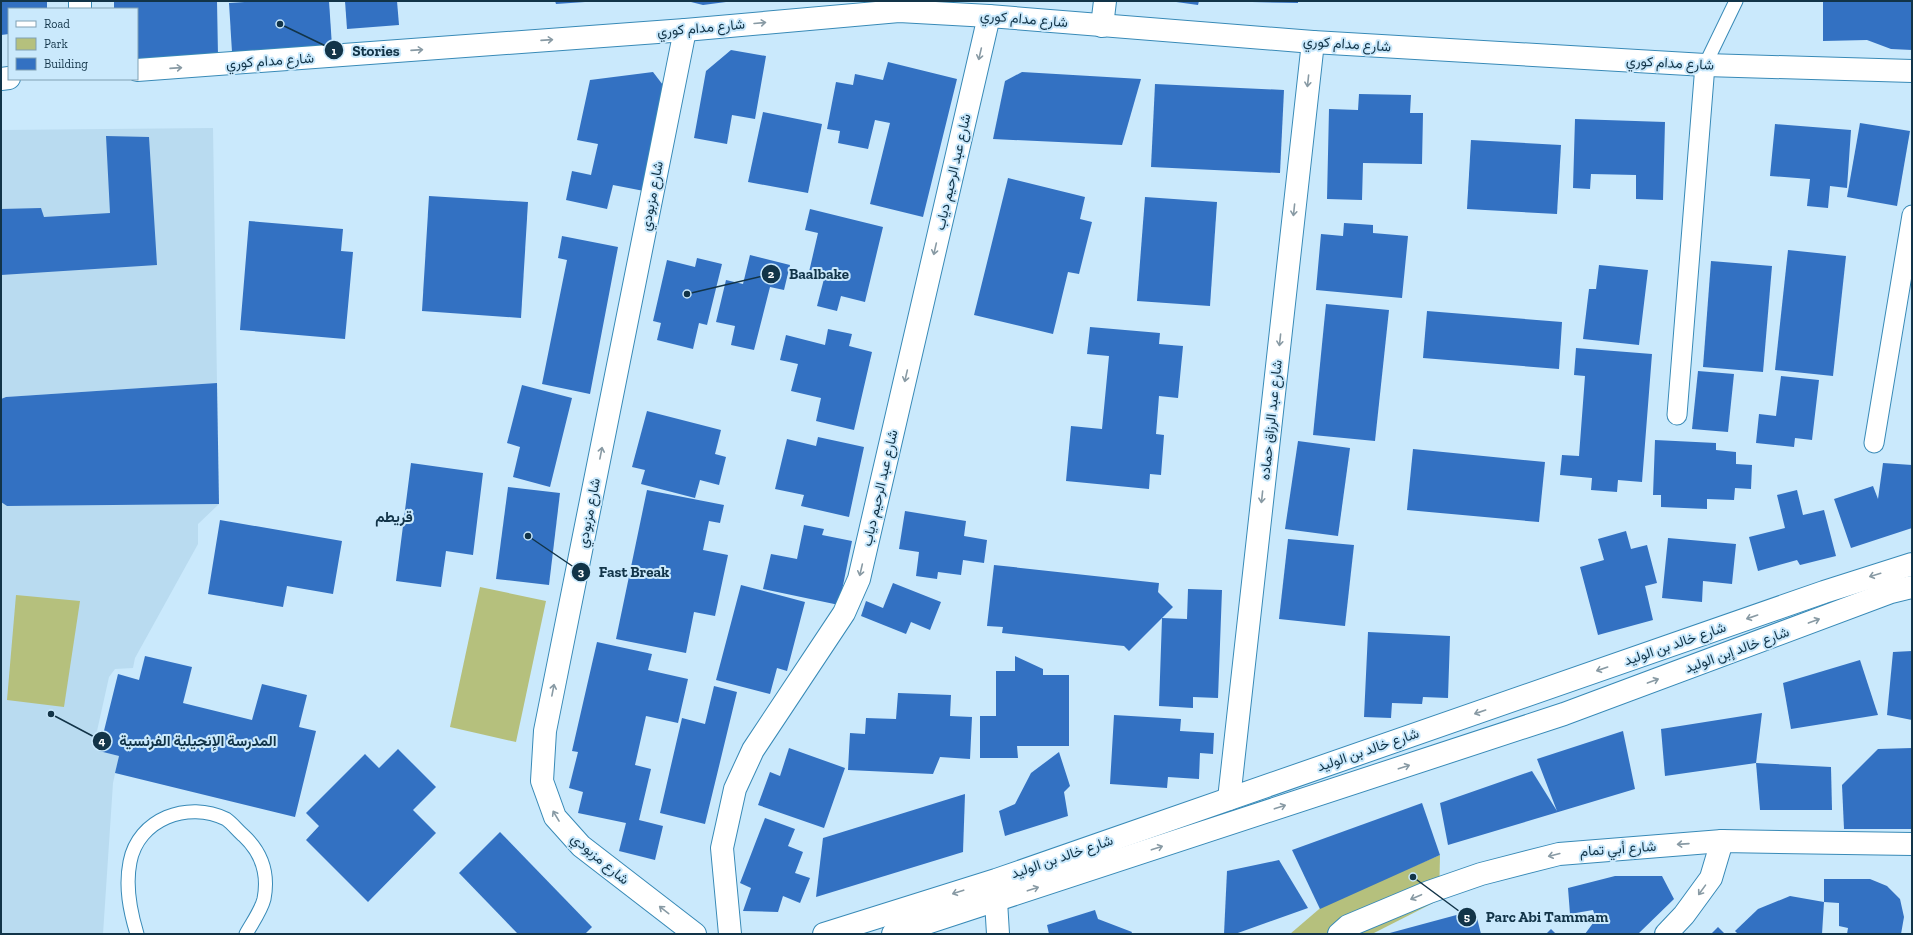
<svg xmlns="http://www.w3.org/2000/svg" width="1913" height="935" viewBox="0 0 1913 935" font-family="'Zilla Slab',Vazirmatn,serif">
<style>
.built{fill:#b9dbf0}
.green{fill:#b5c07d}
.building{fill:#3371c2}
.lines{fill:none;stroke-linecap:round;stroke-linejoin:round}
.service-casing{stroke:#388ab7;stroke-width:15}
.pedestrian-casing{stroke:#388ab7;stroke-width:21}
.minor-casing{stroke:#388ab7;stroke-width:24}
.tertiary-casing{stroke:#388ab7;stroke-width:24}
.secondary-casing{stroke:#388ab7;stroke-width:24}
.service{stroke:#fff;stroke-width:13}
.pedestrian{stroke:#fff;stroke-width:19}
.minor{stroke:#fff;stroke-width:22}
.tertiary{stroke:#fff;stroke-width:22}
.secondary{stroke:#fff;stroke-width:22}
.oneway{stroke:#889aa4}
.labels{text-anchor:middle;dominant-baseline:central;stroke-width:4;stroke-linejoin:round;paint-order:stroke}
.street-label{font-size:14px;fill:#123448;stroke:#cae9fc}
.neighbourhood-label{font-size:15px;font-weight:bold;fill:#123448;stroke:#cae9fc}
.leader{fill:none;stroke:#123448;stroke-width:1.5}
.callout-dot{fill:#123448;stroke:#cae9fc;stroke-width:1.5}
.mark-label{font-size:12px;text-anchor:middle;font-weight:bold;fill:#fff}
.callout-label{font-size:15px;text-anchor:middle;font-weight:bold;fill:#123448;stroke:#cae9fc;stroke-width:4;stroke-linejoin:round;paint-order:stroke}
</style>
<rect width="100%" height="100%" fill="#cae9fc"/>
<g class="built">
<polygon points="213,128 217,383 6,397 1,399 1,130"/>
<polygon points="1,502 7,506 219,504 198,524 198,544 135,658 133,668 115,669 109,677 97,731 103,732 99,751 119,756 113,783 103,934 1,934"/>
</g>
<g class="green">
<polygon points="480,587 546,601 516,742 450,727"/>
<polygon points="16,595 80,601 64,707 7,700"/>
<polygon points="1440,855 1439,900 1372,934 1290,934 1325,904"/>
</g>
<g class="building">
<polygon points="1,1 47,1 47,9 9,9 9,34 1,35"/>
<polygon points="114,1 217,1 218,56 137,59 137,9 114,9"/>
<polygon points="260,1 329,1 332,46 232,52 229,3"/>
<polygon points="345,1 397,1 399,25 347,29"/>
<polygon points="555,1 585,1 585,2 556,4"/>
<polygon points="687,1 726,1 726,2 703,5"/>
<polygon points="1169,1 1199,1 1198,5"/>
<polygon points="1252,1 1298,1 1298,3 1252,2"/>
<polygon points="1844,1 1912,1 1912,50 1891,49 1867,40 1823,41 1823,2"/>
<polygon points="731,50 766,56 755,119 732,115 727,144 694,138 706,71"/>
<polygon points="888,62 957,79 923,217 870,204 890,123 875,120 868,149 838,143 840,131 827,129 836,82 853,85 855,74 883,80"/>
<polygon points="653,72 666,89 644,191 613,185 607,209 566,200 572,171 591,175 598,144 577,140 590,80"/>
<polygon points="1022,72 1141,79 1122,145 993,139 1005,81"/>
<polygon points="1155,84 1284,90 1280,173 1151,167"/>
<polygon points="1359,94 1411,95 1410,113 1423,113 1422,164 1363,163 1362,200 1327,199 1329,109 1358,110"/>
<polygon points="763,112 822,124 808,193 748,182"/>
<polygon points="1575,119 1665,122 1663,200 1636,199 1636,175 1591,174 1590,189 1573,188"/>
<polygon points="1860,123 1910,131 1897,206 1847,197"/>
<polygon points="1775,124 1851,130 1847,188 1830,186 1828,208 1807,206 1810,179 1770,176"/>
<polygon points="106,136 149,137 157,265 1,275 1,209 41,208 44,217 110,213"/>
<polygon points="1471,140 1561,145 1557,214 1467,209"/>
<polygon points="1008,178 1085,197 1080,219 1092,222 1079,274 1068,272 1053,334 974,315"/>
<polygon points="429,196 528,202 521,318 422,311"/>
<polygon points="1145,197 1217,202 1210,306 1137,301"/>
<polygon points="810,209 883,227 865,302 841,296 837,311 817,306 825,275 809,272 818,233 805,230"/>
<polygon points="249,221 343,229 341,251 353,252 345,339 240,330"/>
<polygon points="1344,223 1373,225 1373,233 1408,236 1402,298 1316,290 1321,234 1343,236"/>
<polygon points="562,236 618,247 590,394 542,384 567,260 558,258"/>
<polygon points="1788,250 1846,256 1833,376 1775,370"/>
<polygon points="750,255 790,265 784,290 770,287 754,350 731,345 735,326 716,322 726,280 743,284"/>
<polygon points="697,258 722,264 707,325 699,323 693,349 657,340 661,323 653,321 667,260 695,267"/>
<polygon points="1711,261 1772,266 1763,372 1703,367"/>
<polygon points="1599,265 1648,270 1639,345 1583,339 1589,289 1596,289"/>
<polygon points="1326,304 1389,310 1375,441 1313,435"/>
<polygon points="1427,311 1562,322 1559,369 1423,358"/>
<polygon points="1090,327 1160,333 1159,344 1183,346 1178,398 1159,396 1156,434 1164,435 1161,475 1150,474 1149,489 1066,481 1071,426 1102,429 1109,356 1087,354"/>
<polygon points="828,329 852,334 849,346 872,352 854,430 816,421 821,398 791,391 798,364 780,360 786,335 825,345"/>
<polygon points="1576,348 1652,354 1642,482 1618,480 1617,492 1591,490 1592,478 1560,475 1562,455 1579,456 1585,376 1574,375"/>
<polygon points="1698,371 1734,374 1728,432 1692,429"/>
<polygon points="1781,376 1819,380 1812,440 1795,438 1794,447 1756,443 1759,414 1776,416"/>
<polygon points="217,383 219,504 7,506 1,502 1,399 6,397"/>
<polygon points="522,385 572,398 550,487 513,477 520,447 507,443"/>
<polygon points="647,411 721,430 715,454 726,457 719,485 700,480 695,498 641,484 645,470 632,467"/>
<polygon points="818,437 864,447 849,517 801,506 804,495 775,489 787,439 816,446"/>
<polygon points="1655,440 1716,443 1716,450 1736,452 1736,464 1752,465 1751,489 1735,488 1734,500 1707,499 1707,509 1661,507 1661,495 1653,495"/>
<polygon points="1298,441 1350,448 1338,536 1285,529"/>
<polygon points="1413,449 1545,462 1539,522 1407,510"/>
<polygon points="411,463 483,473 473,555 446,551 441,587 396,581"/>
<polygon points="1883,463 1912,465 1912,528 1851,548 1834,499 1873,486 1878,499"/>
<polygon points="508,487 560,493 549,585 496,579"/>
<polygon points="647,490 724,505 720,523 709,521 703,550 728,555 715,616 694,612 686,653 616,639"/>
<polygon points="1797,490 1803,515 1824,510 1836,556 1800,565 1797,560 1758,571 1749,537 1785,528 1777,495"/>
<polygon points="905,511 966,521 964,536 987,540 984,563 963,560 961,575 938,572 937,579 916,576 919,552 899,549"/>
<polygon points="220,520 342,541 333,594 287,586 283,607 208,594"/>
<polygon points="804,525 824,529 822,535 852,541 839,605 763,589 771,554 797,559"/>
<polygon points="1626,531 1631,549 1647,545 1657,583 1645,586 1653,620 1598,635 1580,567 1604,560 1598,539"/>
<polygon points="1668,538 1736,544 1732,584 1703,581 1702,602 1662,598"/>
<polygon points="1288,539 1354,545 1345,626 1279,619"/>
<polygon points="994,565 1159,583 1158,592 1173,607 1129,651 1124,646 1002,633 1003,627 987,626"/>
<polygon points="893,583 941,602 930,630 911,622 906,634 861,616 866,601 883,608"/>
<polygon points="741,585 805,602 787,671 777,668 770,694 716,680"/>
<polygon points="1188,589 1222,590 1218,698 1193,697 1193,708 1159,706 1162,618 1187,619"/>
<polygon points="1368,632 1450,636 1448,698 1423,697 1422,704 1392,703 1391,718 1364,717"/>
<polygon points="597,642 652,654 648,670 688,679 678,723 646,716 635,765 651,769 639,820 663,826 655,860 619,851 626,823 578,813 583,792 569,788 578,752 572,751"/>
<polygon points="1912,651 1912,720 1887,715 1893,652"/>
<polygon points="145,656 192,667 183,703 252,720 262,684 307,695 299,727 316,731 295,817 115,773 119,756 99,751 118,674 139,680"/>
<polygon points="1015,656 1043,669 1043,675 1069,675 1069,746 1017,746 1018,758 980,758 980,716 996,716 996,671 1015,671"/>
<polygon points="1860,660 1878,715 1791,729 1783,683"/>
<polygon points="714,686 737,692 705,824 660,813 682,718 705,724"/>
<polygon points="898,693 951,695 950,716 972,717 970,759 940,757 933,774 848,770 850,733 865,734 866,718 896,719"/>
<polygon points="1762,713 1756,763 1665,776 1661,729"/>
<polygon points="1114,715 1181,719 1180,731 1214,733 1213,754 1200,753 1199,779 1168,777 1167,788 1110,784"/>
<polygon points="1623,731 1635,789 1448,845 1440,803 1532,771 1557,811 1537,759"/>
<polygon points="789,748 845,768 824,828 758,805 770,772 780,776"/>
<polygon points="1912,748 1912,829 1844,829 1842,785 1878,749"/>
<polygon points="398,749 436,787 413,810 436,833 368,902 306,840 319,826 306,813 365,754 379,768"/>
<polygon points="1059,752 1070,786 1064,792 1068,816 1005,836 999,811 1015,804 1031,773"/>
<polygon points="1756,763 1831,767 1832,810 1760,810"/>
<polygon points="965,794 963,852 816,897 823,838"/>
<polygon points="1422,803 1440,855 1320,909 1292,850"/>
<polygon points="765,818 795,829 788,846 803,852 795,873 810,878 800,903 783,896 778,912 743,911 751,888 740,883"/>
<polygon points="500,832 592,927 585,934 518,934 459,873"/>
<polygon points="1279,860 1308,908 1235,934 1224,934 1227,871"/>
<polygon points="1615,876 1662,876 1674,899 1638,934 1585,934 1596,919 1593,910 1570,914 1568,888"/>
<polygon points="1824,879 1870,879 1887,886 1900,899 1904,917 1901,934 1847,934 1848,928 1839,926 1839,903 1824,902"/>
<polygon points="1790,896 1824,902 1822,934 1738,934 1735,931 1758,909"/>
<polygon points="1095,910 1098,919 1132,932 1131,934 1049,934 1047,925"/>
<polygon points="1475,910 1481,934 1386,934"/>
<polygon points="1718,927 1725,934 1711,934"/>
<polygon points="1551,929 1556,934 1546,934"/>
</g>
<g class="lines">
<g class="service-casing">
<g id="service">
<polyline points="1705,65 1736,1"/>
<path d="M137 934C130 911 125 887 130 862 138 819 188 800 226 819 232 823 238 831 244 836 262 853 269 873 264 899 261 911 252 923 246 934"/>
</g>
</g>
<g class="pedestrian-casing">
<g id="pedestrian">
<polyline points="1677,415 1705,65"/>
<polyline points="1874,443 1912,215"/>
</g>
</g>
<g class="minor-casing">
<g id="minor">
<polyline points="80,9 80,1"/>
<polyline points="1102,26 1105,1"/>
<polyline points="685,30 545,731 542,781 555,817 581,846 695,934"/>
<polyline points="996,901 998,934"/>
<polyline points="730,934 722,848 735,789 753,750 844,613 859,579 989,16"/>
<polyline points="1339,934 1348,926 1429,892 1481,874 1559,854 1722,841 1912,844"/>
<polyline points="1666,934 1684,915 1711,878 1722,841"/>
</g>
</g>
<g class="tertiary-casing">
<g id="tertiary">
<polyline points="137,70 685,30 899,11 989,16 1313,42 1705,65 1912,71"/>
<polyline points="1,79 9,78"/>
<polyline points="1229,799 1313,42"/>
</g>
</g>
<g class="secondary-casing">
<g id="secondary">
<polyline points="824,934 996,880 1824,592 1912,564"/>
<polyline points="893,934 1564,714 1891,592 1912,587"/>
</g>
</g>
<use href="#service" class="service"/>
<use href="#pedestrian" class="pedestrian"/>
<use href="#minor" class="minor"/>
<use href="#tertiary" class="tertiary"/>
<use href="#secondary" class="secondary"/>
</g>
<defs><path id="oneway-shaft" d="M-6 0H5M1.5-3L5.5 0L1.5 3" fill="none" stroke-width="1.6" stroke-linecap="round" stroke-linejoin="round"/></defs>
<g class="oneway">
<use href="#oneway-shaft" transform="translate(760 23) rotate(-5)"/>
<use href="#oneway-shaft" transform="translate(547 40) rotate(-4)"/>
<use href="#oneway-shaft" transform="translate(417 50) rotate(-4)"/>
<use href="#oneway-shaft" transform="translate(980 54) rotate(103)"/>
<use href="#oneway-shaft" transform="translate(176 68) rotate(-4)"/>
<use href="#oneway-shaft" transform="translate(1308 81) rotate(96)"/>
<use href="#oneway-shaft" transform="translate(1294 210) rotate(96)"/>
<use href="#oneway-shaft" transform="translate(935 249) rotate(103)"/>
<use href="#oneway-shaft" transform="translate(1280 340) rotate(96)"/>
<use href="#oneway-shaft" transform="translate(906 376) rotate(103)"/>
<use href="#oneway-shaft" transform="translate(601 453) rotate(-79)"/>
<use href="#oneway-shaft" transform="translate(1262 497) rotate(96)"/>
<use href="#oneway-shaft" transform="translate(861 570) rotate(103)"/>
<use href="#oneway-shaft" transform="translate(1875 575) rotate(163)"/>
<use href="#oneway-shaft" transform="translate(1752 617) rotate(161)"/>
<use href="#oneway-shaft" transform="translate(1814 621) rotate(-20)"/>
<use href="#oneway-shaft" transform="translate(1602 669) rotate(161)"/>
<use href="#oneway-shaft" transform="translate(1653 681) rotate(-20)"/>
<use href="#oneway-shaft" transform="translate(553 690) rotate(-79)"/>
<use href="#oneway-shaft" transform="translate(1480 712) rotate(161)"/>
<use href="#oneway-shaft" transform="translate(1404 767) rotate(-18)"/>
<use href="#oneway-shaft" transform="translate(1280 807) rotate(-18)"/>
<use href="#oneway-shaft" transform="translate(556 816) rotate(-121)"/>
<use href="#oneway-shaft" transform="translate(1683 844) rotate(176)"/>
<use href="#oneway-shaft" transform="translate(1157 848) rotate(-18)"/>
<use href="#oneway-shaft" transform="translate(1554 855) rotate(166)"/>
<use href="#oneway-shaft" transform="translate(1033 889) rotate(-18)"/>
<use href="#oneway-shaft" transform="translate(1702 890) rotate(126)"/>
<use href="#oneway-shaft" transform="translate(958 892) rotate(162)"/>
<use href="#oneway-shaft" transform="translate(1416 897) rotate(157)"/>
<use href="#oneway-shaft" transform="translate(664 910) rotate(-142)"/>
</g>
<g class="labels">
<g class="street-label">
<text transform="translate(1024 19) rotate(5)">شارع مدام كوري</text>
<text transform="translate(701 28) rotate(-5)">شارع مدام كوري</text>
<text transform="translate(1347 44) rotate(4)">شارع مدام كوري</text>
<text transform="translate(270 61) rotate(-4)">شارع مدام كوري</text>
<text transform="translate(1670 63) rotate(3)">شارع مدام كوري</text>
<text transform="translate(953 172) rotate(-77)">شارع عبد الرحيم دياب</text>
<text transform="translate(652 196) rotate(-79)">شارع مزبودي</text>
<text transform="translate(1271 420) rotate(-84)">شارع عبد الرزاق حماده</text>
<text transform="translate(880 488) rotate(-77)">شارع عبد الرحيم دياب</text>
<text transform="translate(589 513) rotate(-79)">شارع مزبودي</text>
<text transform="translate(1675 644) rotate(-19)">شارع خالد بن الوليد</text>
<text transform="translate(1737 650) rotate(-20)">شارع خالد إبن الوليد</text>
<text transform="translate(1368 750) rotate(-19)">شارع خالد بن الوليد</text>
<text transform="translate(1618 849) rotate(-4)">شارع أبي تمام</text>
<text transform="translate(1062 857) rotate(-19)">شارع خالد بن الوليد</text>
<text transform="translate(600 859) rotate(40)">شارع مزبودي</text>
</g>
<g class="neighbourhood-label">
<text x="394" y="517">قريطم</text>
</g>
</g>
<path class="leader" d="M280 24L334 50M687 294L771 274M528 536L581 572M51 714L102 741M1413 877L1467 917"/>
<g class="callout-dot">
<circle cx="280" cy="24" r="4"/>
<circle cx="687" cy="294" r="4"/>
<circle cx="528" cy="536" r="4"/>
<circle cx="51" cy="714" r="4"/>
<circle cx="1413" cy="877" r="4"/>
<circle cx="334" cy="50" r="10"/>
<circle cx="771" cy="274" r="10"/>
<circle cx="581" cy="572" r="10"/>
<circle cx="102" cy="741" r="10"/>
<circle cx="1467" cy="917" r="10"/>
</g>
<g class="mark-label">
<text x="334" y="55">1</text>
<text x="771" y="278">2</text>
<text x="581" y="576">3</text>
<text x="102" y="745">4</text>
<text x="1467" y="921">5</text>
</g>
<g class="callout-label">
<text x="376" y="56">Stories</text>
<text x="819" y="279">Baalbake</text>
<text x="634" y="577">Fast Break</text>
<text x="198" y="746">المدرسة الإنجيلية الفرنسية</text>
<text x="1547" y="922">Parc Abi Tammam</text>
</g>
<rect width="1913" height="935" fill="none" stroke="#123448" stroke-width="4"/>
<rect x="8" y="8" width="130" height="72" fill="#cae9fc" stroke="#80a1b4"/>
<rect x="16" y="21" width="20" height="6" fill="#ffffff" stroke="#80a1b4"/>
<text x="44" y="28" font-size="12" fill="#123448">Road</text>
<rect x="16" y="38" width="20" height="12" fill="#b5c07d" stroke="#80a1b4"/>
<text x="44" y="48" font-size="12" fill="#123448">Park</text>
<rect x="16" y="58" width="20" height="12" fill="#3371c2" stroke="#80a1b4"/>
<text x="44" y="68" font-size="12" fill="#123448">Building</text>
</svg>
